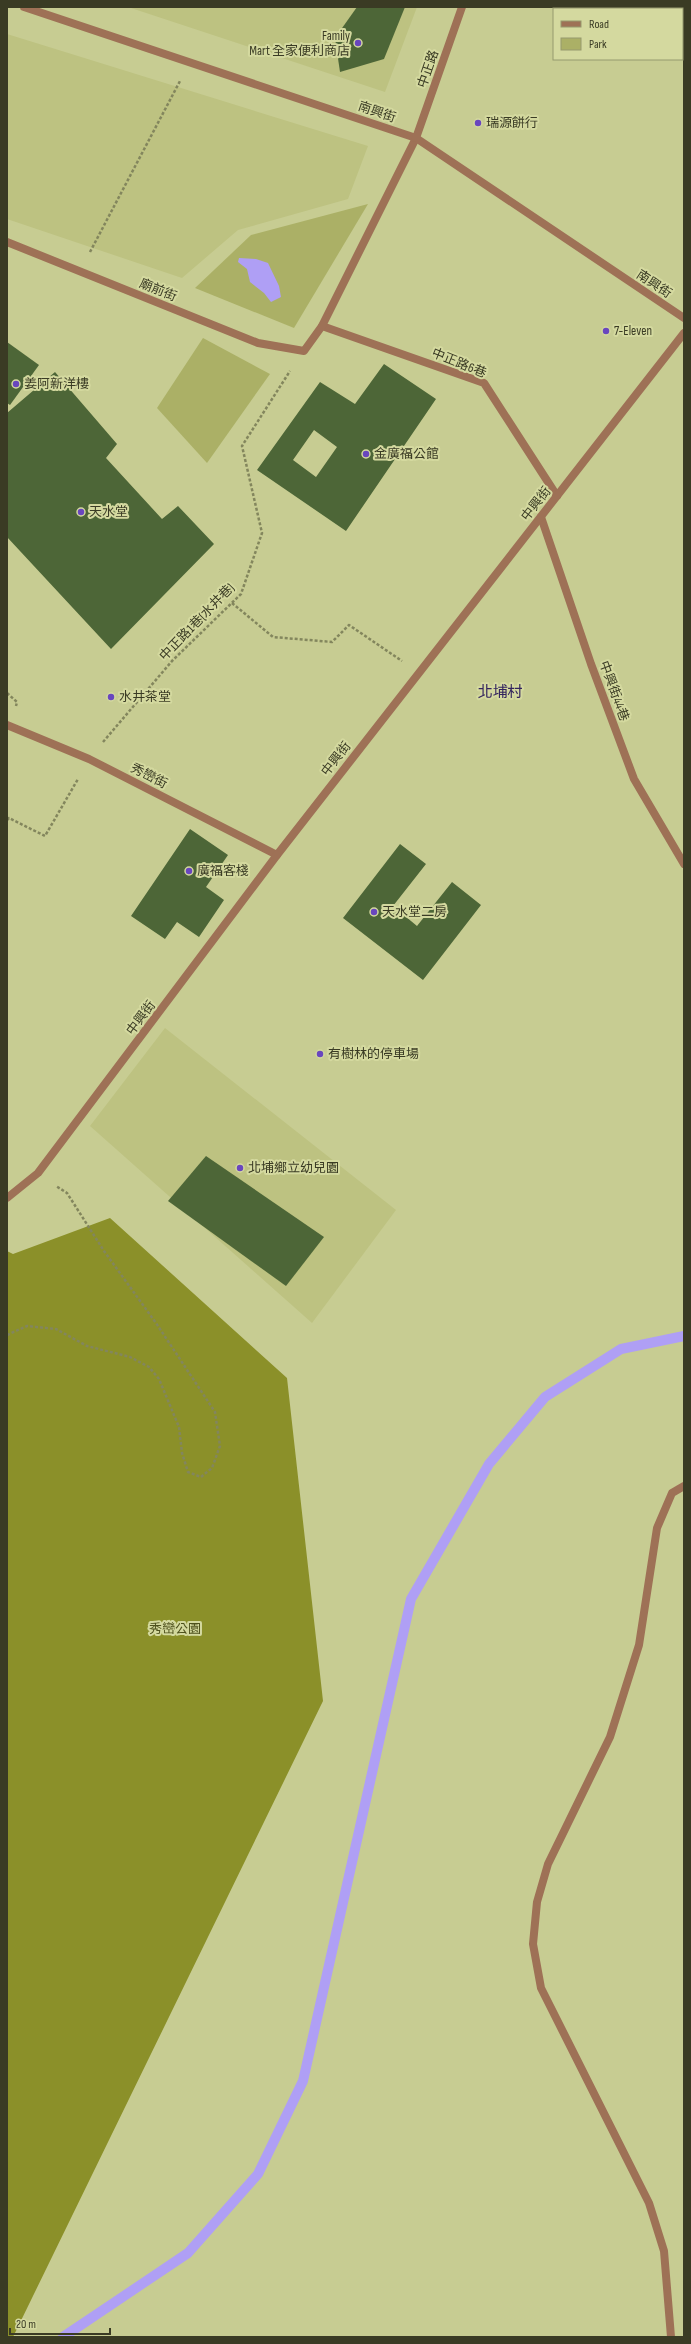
<svg xmlns="http://www.w3.org/2000/svg" width="691" height="2344" viewBox="0 0 691 2344" font-family="'Sofia Sans Condensed','Noto Sans TC',sans-serif">
<style>
.built{fill:#bdc281}
.green{fill:#abb066}
.forest{fill:#8b9029}
.water{fill:#af9ff5}
.lines{fill:none;stroke-linecap:round;stroke-linejoin:round}
.stream{stroke:#af9ff5;stroke-width:10}
.building{fill:#4d6637;fill-rule:evenodd}
.path{stroke:#83865d;stroke-width:2.5;stroke-dasharray:3 2;stroke-linecap:butt}
.service{stroke:#9e7156;stroke-width:8}
.minor{stroke:#9e7156;stroke-width:8}
.tertiary{stroke:#9e7156;stroke-width:8}
.poi-dot{fill:#6946be;stroke:#d4d99f;stroke-width:1.5}
.labels{text-anchor:middle;dominant-baseline:central;stroke-width:4;stroke-linejoin:round;paint-order:stroke}
.poi-label{font-size:13px;fill:#3a3b24;stroke:#d4d99f;text-anchor:start}
.street-label{font-size:13px;fill:#3a3b24;stroke:#d4d99f}
.park-label{font-size:13px;fill:#4e511d;stroke:#d4d99f}
.quarter-label{font-size:15px;fill:#32235d;stroke:#d4d99f}
</style>
<rect width="100%" height="100%" fill="#c7cc92"/>
<g class="built">
<polygon points="128,7 417,7 385,92"/>
<polygon points="7,34 368,146 348,199 238,230 182,278 7,219"/>
<polygon points="165,1028 396,1210 312,1323 90,1126"/>
</g>
<g class="green">
<polygon points="368,204 294,328 195,288 251,235"/>
<polygon points="203,338 270,374 207,463 157,408"/>
</g>
<polygon class="forest" points="110,1218 287,1378 323,1701 13,2337 7,2337 7,1251 13,1254"/>
<polygon class="water" points="239,258 256,259 268,263 279,286 281,297 271,302 264,293 250,282 247,269 238,262"/>
<g class="lines">
<polyline class="stream" points="63,2337 188,2253 258,2174 303,2081 411,1599 489,1464 545,1397 621,1349 684,1336"/>
</g>
<g class="building">
<polygon points="357,7 405,7 384,59 340,72 335,38"/>
<polygon points="7,342 39,365 10,405 7,403"/>
<path d="M384 364 436 399 346 531 257 470 320 382 355 404ZM314 430 337 447 316 477 293 460Z"/>
<polygon points="55,372 117,444 106,458 162,519 178,506 214,544 111,649 7,537 7,413"/>
<polygon points="190,829 228,855 206,887 224,900 199,937 177,922 165,939 131,916"/>
<polygon points="400,844 426,864 393,906 417,926 452,882 481,905 423,980 343,918"/>
<polygon points="206,1156 324,1237 286,1286 168,1201"/>
</g>
<g class="lines">
<g class="path">
<polyline points="90,252 180,81"/>
<polyline points="232,603 273,637 332,642 349,625 402,661"/>
<polyline points="7,693 17,702 16,706"/>
<polyline points="103,742 172,661 241,594 262,533 242,446 290,371"/>
<polyline points="7,820 9,818 45,836 78,779"/>
<polyline points="7,1335 27,1326 56,1329 87,1346 130,1357 149,1367 159,1379 179,1427 182,1453 188,1472 201,1477 212,1468 220,1446 215,1412 156,1323 104,1251 67,1193 56,1186"/>
</g>
<g class="service">
<polyline points="322,326 484,383 557,496"/>
<polyline points="541,517 591,664 634,779 684,864"/>
<polyline points="7,725 89,759 277,855"/>
<polyline points="671,2337 664,2251 649,2203 541,1988 533,1944 537,1902 548,1864 610,1737 639,1645 657,1528 672,1493 684,1486"/>
</g>
<g class="minor">
<polyline points="7,242 258,343 304,351 322,326 416,138"/>
<polyline points="7,1198 38,1173 277,855 684,333"/>
</g>
<g class="tertiary">
<polyline points="24,7 416,138 684,318"/>
<polyline points="416,138 462,7"/>
</g>
</g>
<g class="poi-dot">
<circle cx="358" cy="43" r="4"/>
<circle cx="478" cy="123" r="4"/>
<circle cx="606" cy="331" r="4"/>
<circle cx="16" cy="384" r="4"/>
<circle cx="366" cy="454" r="4"/>
<circle cx="81" cy="512" r="4"/>
<circle cx="111" cy="697" r="4"/>
<circle cx="189" cy="871" r="4"/>
<circle cx="374" cy="912" r="4"/>
<circle cx="320" cy="1054" r="4"/>
<circle cx="240" cy="1168" r="4"/>
</g>
<g class="labels">
<g class="poi-label">
<text x="350" y="36" text-anchor="end">Family<tspan x="350" dy="15">Mart 全家便利商店</tspan></text>
<text x="486" y="123">瑞源餅行</text>
<text x="614" y="331">7-Eleven</text>
<text x="24" y="384">姜阿新洋樓</text>
<text x="374" y="454">金廣福公館</text>
<text x="89" y="512">天水堂</text>
<text x="119" y="697">水井茶堂</text>
<text x="197" y="871">廣福客棧</text>
<text x="382" y="912">天水堂二房</text>
<text x="328" y="1054">有樹林的停車場</text>
<text x="248" y="1168">北埔鄉立幼兒園</text>
</g>
<g class="street-label">
<text transform="translate(428 69) rotate(-71)">中正路</text>
<text transform="translate(377 112) rotate(19)">南興街</text>
<text transform="translate(654 284) rotate(34)">南興街</text>
<text transform="translate(158 290) rotate(22)">廟前街</text>
<text transform="translate(459 363) rotate(22)">中正路6巷</text>
<text transform="translate(536 504) rotate(-52)">中興街</text>
<text transform="translate(197 622) rotate(-46)">中正路1巷(水井巷)</text>
<text transform="translate(614 691) rotate(70)">中興街44巷</text>
<text transform="translate(336 759) rotate(-52)">中興街</text>
<text transform="translate(149 776) rotate(27)">秀巒街</text>
<text transform="translate(141 1018) rotate(-53)">中興街</text>
</g>
<g class="park-label">
<text x="175" y="1629">秀巒公園</text>
</g>
<g class="quarter-label">
<text x="500" y="692">北埔村</text>
</g>
</g>
<rect width="691" height="2344" fill="none" stroke="#3a3b24" stroke-width="16"/>
<rect x="553" y="8" width="130" height="52" fill="#d4d99f" stroke="#969a6e"/>
<rect x="561" y="21" width="20" height="6" fill="#9e7156" stroke="#969a6e"/>
<text x="589" y="28" font-size="12" fill="#3a3b24">Road</text>
<rect x="561" y="38" width="20" height="12" fill="#abb066" stroke="#969a6e"/>
<text x="589" y="48" font-size="12" fill="#3a3b24">Park</text>
<path d="M10 2328v6h100v-6" fill="none" stroke="#3a3b24" stroke-width="2"/>
<text x="16" y="2328" font-size="12" fill="#3a3b24" stroke="#d4d99f" stroke-width="3" paint-order="stroke">20 m</text>
</svg>
